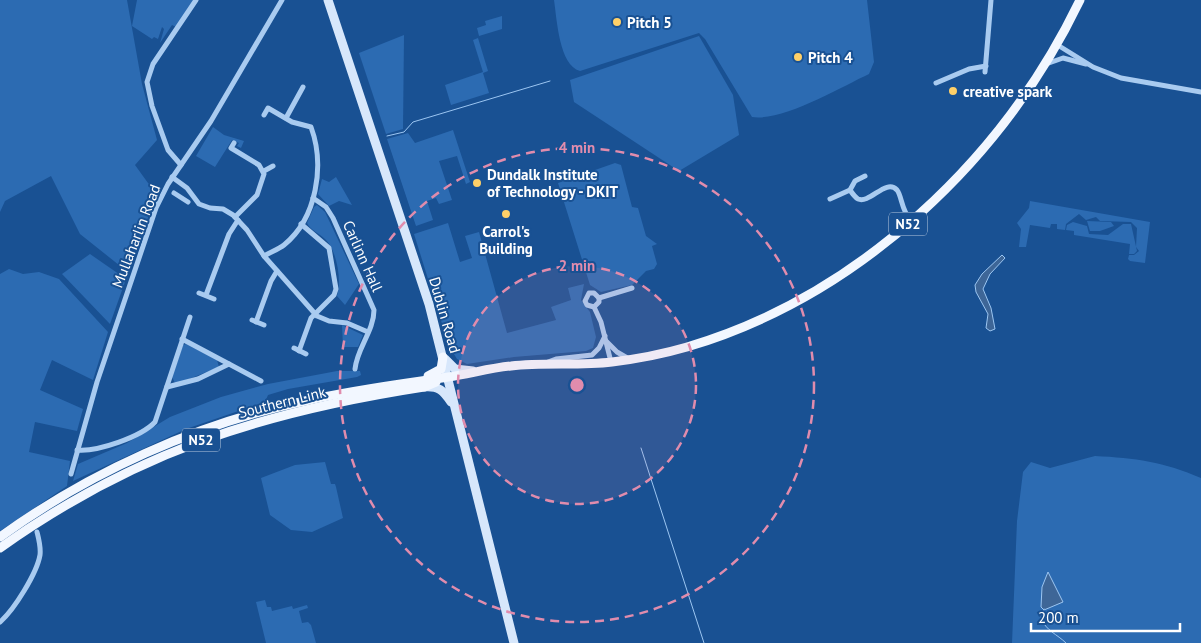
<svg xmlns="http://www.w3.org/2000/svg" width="1201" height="643" viewBox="0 0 1201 643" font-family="'PT Sans',sans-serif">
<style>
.green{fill:#2c6bb2}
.water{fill:#3e6697;stroke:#9cc6f2}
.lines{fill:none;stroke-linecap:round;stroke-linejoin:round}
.stream{stroke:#9cc6f2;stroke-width:1}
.minor{stroke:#a9cbf0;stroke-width:5}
.secondary{stroke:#d7e7fb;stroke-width:9}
.primary{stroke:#f2f7ff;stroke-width:9}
.ring{fill:none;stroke:#e08cad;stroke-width:2.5;stroke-dasharray:9 6}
.poi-dot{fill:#ffd068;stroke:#195193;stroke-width:2}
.labels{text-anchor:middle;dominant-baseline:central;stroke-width:4;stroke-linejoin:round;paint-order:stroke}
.shield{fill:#195193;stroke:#bacbdf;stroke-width:1}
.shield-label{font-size:14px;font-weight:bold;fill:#fff}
.poi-label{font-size:15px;font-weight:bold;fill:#fff;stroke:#195193;text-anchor:start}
.street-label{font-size:15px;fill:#fff;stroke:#195193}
.centre{fill:#e08cad;stroke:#195193;stroke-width:2.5}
.ring-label{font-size:15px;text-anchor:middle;font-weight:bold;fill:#e08cad;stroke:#195193;stroke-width:4;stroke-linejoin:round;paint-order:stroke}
</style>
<rect width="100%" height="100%" fill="#195193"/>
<g class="green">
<polygon points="0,0 127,0 142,84 157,140 135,165 148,183 158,188 129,273 80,234 51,176 5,201 0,212"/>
<polygon points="137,0 194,0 176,27 172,25 160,43 164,29 162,27 158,39 154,37 152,39 132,26"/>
<path d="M554 0H867L874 62 869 74C841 87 782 122 752 117L705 39 699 33 580 71C559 65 557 20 554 0Z"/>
<polygon points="502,16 502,29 479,36 477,28 486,25 485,21"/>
<polygon points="404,35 403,129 386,134 359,53"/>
<polygon points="699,36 733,95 739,135 679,171 574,102 570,80"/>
<polygon points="478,38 488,71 483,73 489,93 451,105 445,85 483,72 473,40"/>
<polygon points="213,127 224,135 244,141 241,148 237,146 239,143 232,140 215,167 196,156"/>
<polygon points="453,130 470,182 466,184 457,156 439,161 452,200 439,204 436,198 427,201 433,220 416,226 387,139 408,133 415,143"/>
<polygon points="615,163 621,165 632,207 638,208 646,236 657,244 652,246 657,264 654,269 646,271 632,285 601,292 590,285 558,183"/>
<polygon points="336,177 352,205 339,201 329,206 318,194 322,179 329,182"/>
<polygon points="1030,201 1150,222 1145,263 1130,261 1128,259 1129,255 1134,255 1139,251 1136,247 1137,228 1131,222 1100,221 1096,217 1086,220 1079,214 1066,224 1065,230 1057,229 1057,224 1051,224 1050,228 1030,225 1026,247 1019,247 1021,229 1017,223 1029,208"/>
<path d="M317 205 325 212 359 284 345 305 337 296C342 281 337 250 325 239 319 233 310 230 307 223L314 207Z"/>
<polygon points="1087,221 1111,222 1114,226 1100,231 1090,231"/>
<polygon points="1073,222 1087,226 1089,234 1108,235 1123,224 1131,224 1137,251 1134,254 1129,254 1130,244 1074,235 1074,231 1066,230 1067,225"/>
<polygon points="448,223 460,262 472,258 465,236 479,232 507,333 556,320 551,307 571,300 568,288 584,284 581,300 590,312 596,337 593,348 586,351 514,357 467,364 457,359 449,346 414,234"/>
<polygon points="90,254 126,279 110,324 62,274"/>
<polygon points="9,269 23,274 39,272 59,279 108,332 93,380 52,360 40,390 83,409 77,431 35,422 29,452 70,461 67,486 0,531 0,274"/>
<polygon points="342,325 363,335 358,347 343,347"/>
<polygon points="186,344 217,360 219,367 179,383 175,383 172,377 183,345"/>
<polygon points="337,371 360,371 361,375 357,377 288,389 268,395 265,402 186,429 73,481 78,464 127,443 170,417 221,397 268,384"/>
<path d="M1095 456C1135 458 1164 462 1201 478V643H1012L1017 521 1023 472 1031 462 1050 468Z"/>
<polygon points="325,462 331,484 335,484 336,487 343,518 312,532 291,530 270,515 261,478 295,465"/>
<polygon points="265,600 267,607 271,607 272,611 292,606 293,609 307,605 308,608 299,611 302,623 308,622 311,625 316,643 266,643 256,602"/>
</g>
<g class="water">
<polygon points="1002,255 1005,258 990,274 983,289 991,308 995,329 990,331 986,328 988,314 976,292 975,285 982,274"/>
<polygon points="1048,572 1063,602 1044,610 1041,607 1042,587"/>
</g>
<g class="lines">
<g class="stream">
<polyline points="387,136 404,132 413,122 550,81"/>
<polyline points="641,448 704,643"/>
<path d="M1044 609 1041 618C1046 631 1057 634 1066 643"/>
</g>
<g class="minor">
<polyline points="1056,44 1093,67 1121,78 1201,92"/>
<polyline points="1046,64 1063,58 1086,64"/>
<polyline points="985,72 991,0"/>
<polyline points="936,83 969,69 986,66"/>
<path d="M264 115 268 108 292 122 311 127C325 165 317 218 284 245 279 249 271 252 264 256"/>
<polyline points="286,118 303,87"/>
<polyline points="234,143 231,148 259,165 264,174 257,195 235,217"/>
<polyline points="181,165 168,150 152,106 147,82 153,64 196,0"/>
<polyline points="264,171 273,166"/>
<polyline points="172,177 187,188 199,204 210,208 223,209 233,215 247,230 264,256 317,316 329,321 347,323 368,332"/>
<path d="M850 190C852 193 855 197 858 199 870 204 886 178 897 190 902 196 901 210 911 221"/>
<polyline points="174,193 188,202"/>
<path d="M313 198 326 207 333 218 374 310C374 331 357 348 355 369"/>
<polyline points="830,199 850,190 855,181 865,176"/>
<polyline points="199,293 214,299"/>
<polyline points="206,295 229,234 238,220"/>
<polyline points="599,298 632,288"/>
<polyline points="594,307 599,302 599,298 594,293 589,293 585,301 587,305 594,307 601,322 611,362"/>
<polyline points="252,320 264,325"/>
<polyline points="256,322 271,281 277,271"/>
<polyline points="606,341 617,352 629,359"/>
<polyline points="294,348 306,354"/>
<polyline points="299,351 311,318 334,295 336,289 329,248 301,224"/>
<polyline points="548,362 556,359 592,355 599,348 605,336"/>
<polyline points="229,364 261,381"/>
<polyline points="167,387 198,379 229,364 182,339"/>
<path d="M77 450C97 452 141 437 155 422L190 317"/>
<polyline points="71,474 97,382 156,208 168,184 211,121 282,0"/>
<path d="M0 622C14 610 37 573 40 555 41 547 39 540 37 532"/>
</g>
<g class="secondary">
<polyline points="328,0 429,304 514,643"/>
<polyline points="445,359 455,369 473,371"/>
<path d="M424 387C439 386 443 390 451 402"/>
</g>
<g class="primary">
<polyline points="428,376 441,369 443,357"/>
<path d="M0 537C90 472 196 424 305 401 352 390 400 384 448 377 469 374 490 368 511 366 544 362 579 366 612 362 637 359 663 354 687 347 859 296 1003 160 1080 0"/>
<path d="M0 548C135 452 262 412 424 387L436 382"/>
</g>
</g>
<circle cx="577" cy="385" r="119" fill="#e08cad" fill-opacity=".12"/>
<g class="ring">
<circle cx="577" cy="385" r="119"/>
<circle cx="577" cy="385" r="237"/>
</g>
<g class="poi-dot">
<circle cx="617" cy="22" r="5"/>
<circle cx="798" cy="57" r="5"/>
<circle cx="953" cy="91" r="5"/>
<circle cx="477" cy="183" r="5"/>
<circle cx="506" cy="214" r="5"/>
</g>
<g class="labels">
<g class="shield">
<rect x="889" y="212.5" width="38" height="23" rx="4"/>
<rect x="182" y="428.5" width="38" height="23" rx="4"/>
</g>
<g class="shield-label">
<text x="908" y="224">N52</text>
<text x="201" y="440">N52</text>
</g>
<g class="poi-label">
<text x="627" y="22">Pitch 5</text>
<text x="808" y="57">Pitch 4</text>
<text x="963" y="91">creative spark</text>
<text x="487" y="174">Dundalk Institute<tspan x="487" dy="17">of Technology - DKIT</tspan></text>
<text x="506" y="231" text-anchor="middle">Carrol's<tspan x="506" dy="17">Building</tspan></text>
</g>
<g class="street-label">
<text transform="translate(136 236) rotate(-69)">Mullaharlin Road</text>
<text transform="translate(363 256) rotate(66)">Carlinn Hall</text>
<text transform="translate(445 315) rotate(74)">Dublin Road</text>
<text transform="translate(282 402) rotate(-14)">Southern Link</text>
</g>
</g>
<circle cx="577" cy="385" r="8" class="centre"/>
<g class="ring-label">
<text x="577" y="153">4 min</text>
<text x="577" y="271">2 min</text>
</g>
<path d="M1031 623v8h149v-8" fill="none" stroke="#ffffff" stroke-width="2.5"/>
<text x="1038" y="623" font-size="15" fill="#ffffff" stroke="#195193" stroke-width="4" paint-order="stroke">200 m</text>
</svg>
